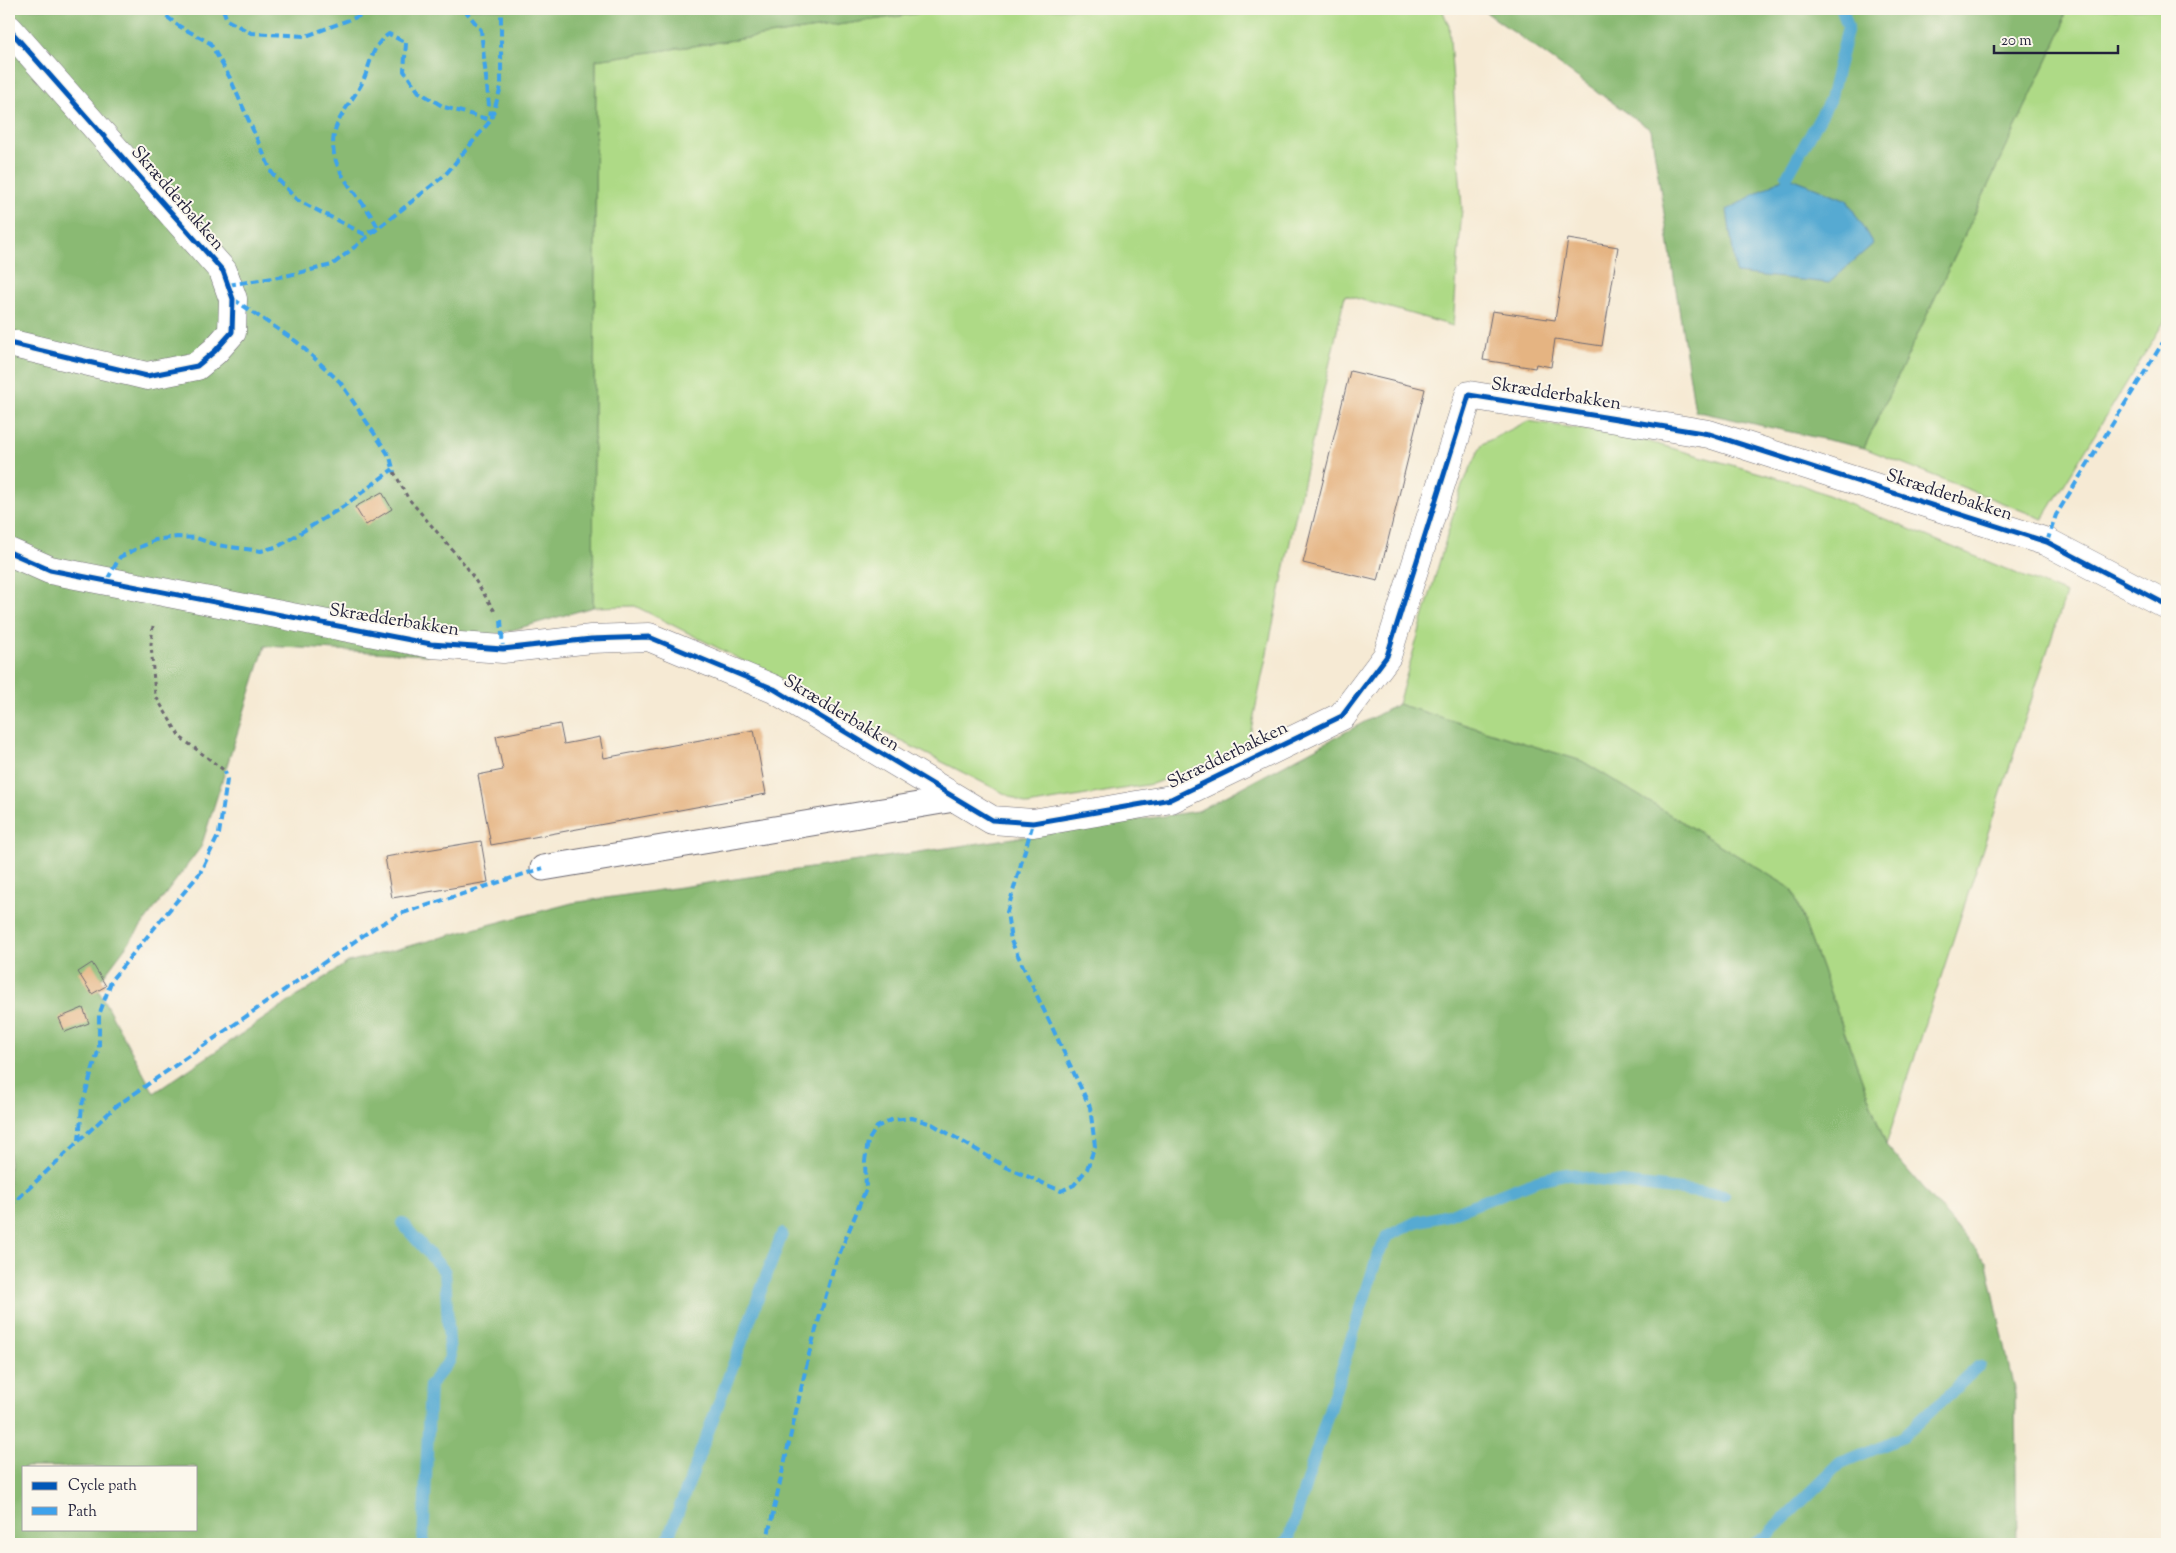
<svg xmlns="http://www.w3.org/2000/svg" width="2176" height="1553" viewBox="0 0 2176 1553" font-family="'Sorts Mill Goudy',serif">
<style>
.green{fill:#aeda86;stroke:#687e60}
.forest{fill:#8aba73;stroke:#566e57;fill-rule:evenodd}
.water{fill:#56aad2;stroke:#3c6686}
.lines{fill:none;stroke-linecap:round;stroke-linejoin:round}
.stream{stroke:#56aad2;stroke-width:12}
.building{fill:#e5b482}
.service-casing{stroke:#6c6871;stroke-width:27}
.minor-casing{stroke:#6c6871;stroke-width:29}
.path{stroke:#6c6871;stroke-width:3;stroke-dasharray:4 4;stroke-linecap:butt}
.service{stroke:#fff;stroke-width:25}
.minor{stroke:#fff;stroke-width:28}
.quiet{stroke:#3ea2ec;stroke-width:4;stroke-dasharray:8 4;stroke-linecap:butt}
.cycleway-casing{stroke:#fbf7ec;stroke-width:8}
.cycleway{stroke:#0057b8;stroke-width:5}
.labels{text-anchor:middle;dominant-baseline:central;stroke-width:4;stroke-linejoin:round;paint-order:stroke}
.street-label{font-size:18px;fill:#22223b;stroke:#fbf7ec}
</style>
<rect width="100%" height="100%" fill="#fbf7ec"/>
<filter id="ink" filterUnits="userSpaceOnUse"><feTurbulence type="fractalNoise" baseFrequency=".02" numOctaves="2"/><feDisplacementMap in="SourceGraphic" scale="10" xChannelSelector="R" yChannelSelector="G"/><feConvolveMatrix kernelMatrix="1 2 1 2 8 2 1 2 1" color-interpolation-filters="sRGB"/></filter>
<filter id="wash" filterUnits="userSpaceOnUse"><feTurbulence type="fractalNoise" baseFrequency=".0096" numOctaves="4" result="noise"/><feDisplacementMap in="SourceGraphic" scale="20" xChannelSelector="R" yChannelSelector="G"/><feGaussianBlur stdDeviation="1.12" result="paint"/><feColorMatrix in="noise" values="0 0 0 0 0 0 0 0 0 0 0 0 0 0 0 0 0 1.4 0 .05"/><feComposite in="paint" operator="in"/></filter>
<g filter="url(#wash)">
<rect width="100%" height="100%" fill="#f6ead4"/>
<g class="green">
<polygon points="948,9 1442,9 1449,26 1462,208 1453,326 1345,295 1294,523 1247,749 1152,784 1027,805 635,606 593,607 596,60"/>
<polygon points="2065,9 2167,9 2167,317 2043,519 1864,448 2062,29"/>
<polygon points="1528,421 1632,437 1803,485 2066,594 1886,1145 1792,889 1582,761 1398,704 1461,488 1482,444"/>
</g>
<g class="forest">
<path d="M9 9H948L596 60 593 607 425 655 265 646 201 847 96 986 154 1093 348 962 572 903 1198 811 1398 704 1582 761 1792 889 1886 1145 1987 1263 2015 1394 2017 1544H9ZM24 1467H196V1529H24Z"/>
<polygon points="1485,9 2065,9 2062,29 1864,448 1695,411 1651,130 1487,13"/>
</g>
<polygon class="water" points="1787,176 1847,200 1873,244 1829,283 1736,273 1727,210"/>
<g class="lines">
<g class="stream">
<polyline points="1787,176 1830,100 1848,27 1842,9"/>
<polyline points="402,1223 445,1272 450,1360 430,1385 423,1544"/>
<polyline points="666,1544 782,1234"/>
<polyline points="1283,1544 1289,1538 1378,1254 1388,1236 1416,1222 1448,1215 1538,1180 1566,1174 1597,1180 1724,1195"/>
<polyline points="1754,1544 1765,1537 1841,1463 1903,1437 1979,1366"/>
</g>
</g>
<g id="blocks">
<g class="building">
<polygon points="1568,239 1618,247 1602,346 1555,339 1551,367 1536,364 1535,368 1483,360 1492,311 1555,320"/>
<polygon points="1350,371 1425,389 1378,581 1303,563"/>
<polygon points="382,492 392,509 366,525 355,507"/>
<polygon points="560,724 564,744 600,737 604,758 754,730 766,794 491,845 478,775 503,770 496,736"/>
<polygon points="481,841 488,882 392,898 385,857"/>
<polygon points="92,963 106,986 92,994 78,972"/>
<polygon points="83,1008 89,1023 65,1032 59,1018"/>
</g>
</g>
</g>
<g filter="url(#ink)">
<use href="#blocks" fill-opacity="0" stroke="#6c6871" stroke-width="1"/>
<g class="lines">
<g class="service-casing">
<polyline id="service" points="543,868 954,799"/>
</g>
<g class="minor-casing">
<g id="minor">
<polyline points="9,29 223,271 233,299 232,332 215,351 197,366 147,376 9,343"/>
<polyline points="9,552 50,570 431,644 503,649 591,639 649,637 774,689 992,820 1033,823 1171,799 1342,716 1387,656 1469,395 1709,434 2047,542 2167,605"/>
</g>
</g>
<g class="path">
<polyline points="394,472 408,498 466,566 496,613"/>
<polyline points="153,626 151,644 155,695 180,737 225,771"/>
</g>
<use href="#service" class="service"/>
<use href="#minor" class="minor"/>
<g class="quiet">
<path d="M157 9 179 26 210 43 230 78 272 173 297 200 364 234 378 228C363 195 324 171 335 130 340 114 354 98 362 83 371 65 371 45 389 34L406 43 404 71 419 92 444 107 491 120"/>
<polyline points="223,9 227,20 251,33 306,36 378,9"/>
<polyline points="464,9 481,30 490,115"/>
<polyline points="228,285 285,276 332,265 445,175 491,120 501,87 501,9"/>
<polyline points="233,299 297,342 340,382 390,457 394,472"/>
<polyline points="2047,542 2056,515 2167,336"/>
<polyline points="107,580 120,557 155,540 177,537 196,538 216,545 261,551 279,546 344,506 393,469"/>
<polyline points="501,620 503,649"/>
<polyline points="79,1141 82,1105 99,1048 99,1015 112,979 200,873 219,834 227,780 225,771"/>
<polyline points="9,1207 115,1107 374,928 400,914 543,868"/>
<polyline points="766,1544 809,1354 834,1267 866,1189 865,1161 868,1141 877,1127 891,1120 912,1118 932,1124 1006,1167 1061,1191 1074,1185 1087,1169 1095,1146 1090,1107 1011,941 1007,912 1033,823"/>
</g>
<g class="cycleway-casing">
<g id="cycleway">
<polyline points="9,29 223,271 233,299 232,332 215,351 197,366 147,376 9,343"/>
<polyline points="9,552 50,570 431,644 503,649 591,639 649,637 774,689 992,820 1033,823 1171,799 1342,716 1387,656 1469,395 1709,434 2047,542 2167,605"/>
</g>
</g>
<use href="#cycleway" class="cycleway"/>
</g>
</g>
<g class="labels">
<g class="street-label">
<text transform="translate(177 199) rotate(49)">Skrædderbakken</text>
<text transform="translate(1556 395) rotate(9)">Skrædderbakken</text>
<text transform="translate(1949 496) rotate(18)">Skrædderbakken</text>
<text transform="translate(394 621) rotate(9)">Skrædderbakken</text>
<text transform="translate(841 714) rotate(31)">Skrædderbakken</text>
<text transform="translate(1228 756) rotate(-26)">Skrædderbakken</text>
</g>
</g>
<rect width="2176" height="1553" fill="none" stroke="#fbf7ec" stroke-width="30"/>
<rect x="22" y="1466" width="175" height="65" fill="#fbf7ec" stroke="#a4a2a5"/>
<rect x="32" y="1482" width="25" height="8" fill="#0057b8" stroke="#a4a2a5"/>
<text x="68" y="1490" font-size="15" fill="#22223b">Cycle path</text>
<rect x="32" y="1507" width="25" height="8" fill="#3ea2ec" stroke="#a4a2a5"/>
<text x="68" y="1516" font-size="15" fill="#22223b">Path</text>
<path d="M1994 45v8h124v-8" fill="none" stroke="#22223b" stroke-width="2.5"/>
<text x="2001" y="45" font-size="15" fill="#22223b" stroke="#fbf7ec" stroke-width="4" paint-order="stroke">20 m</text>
</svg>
